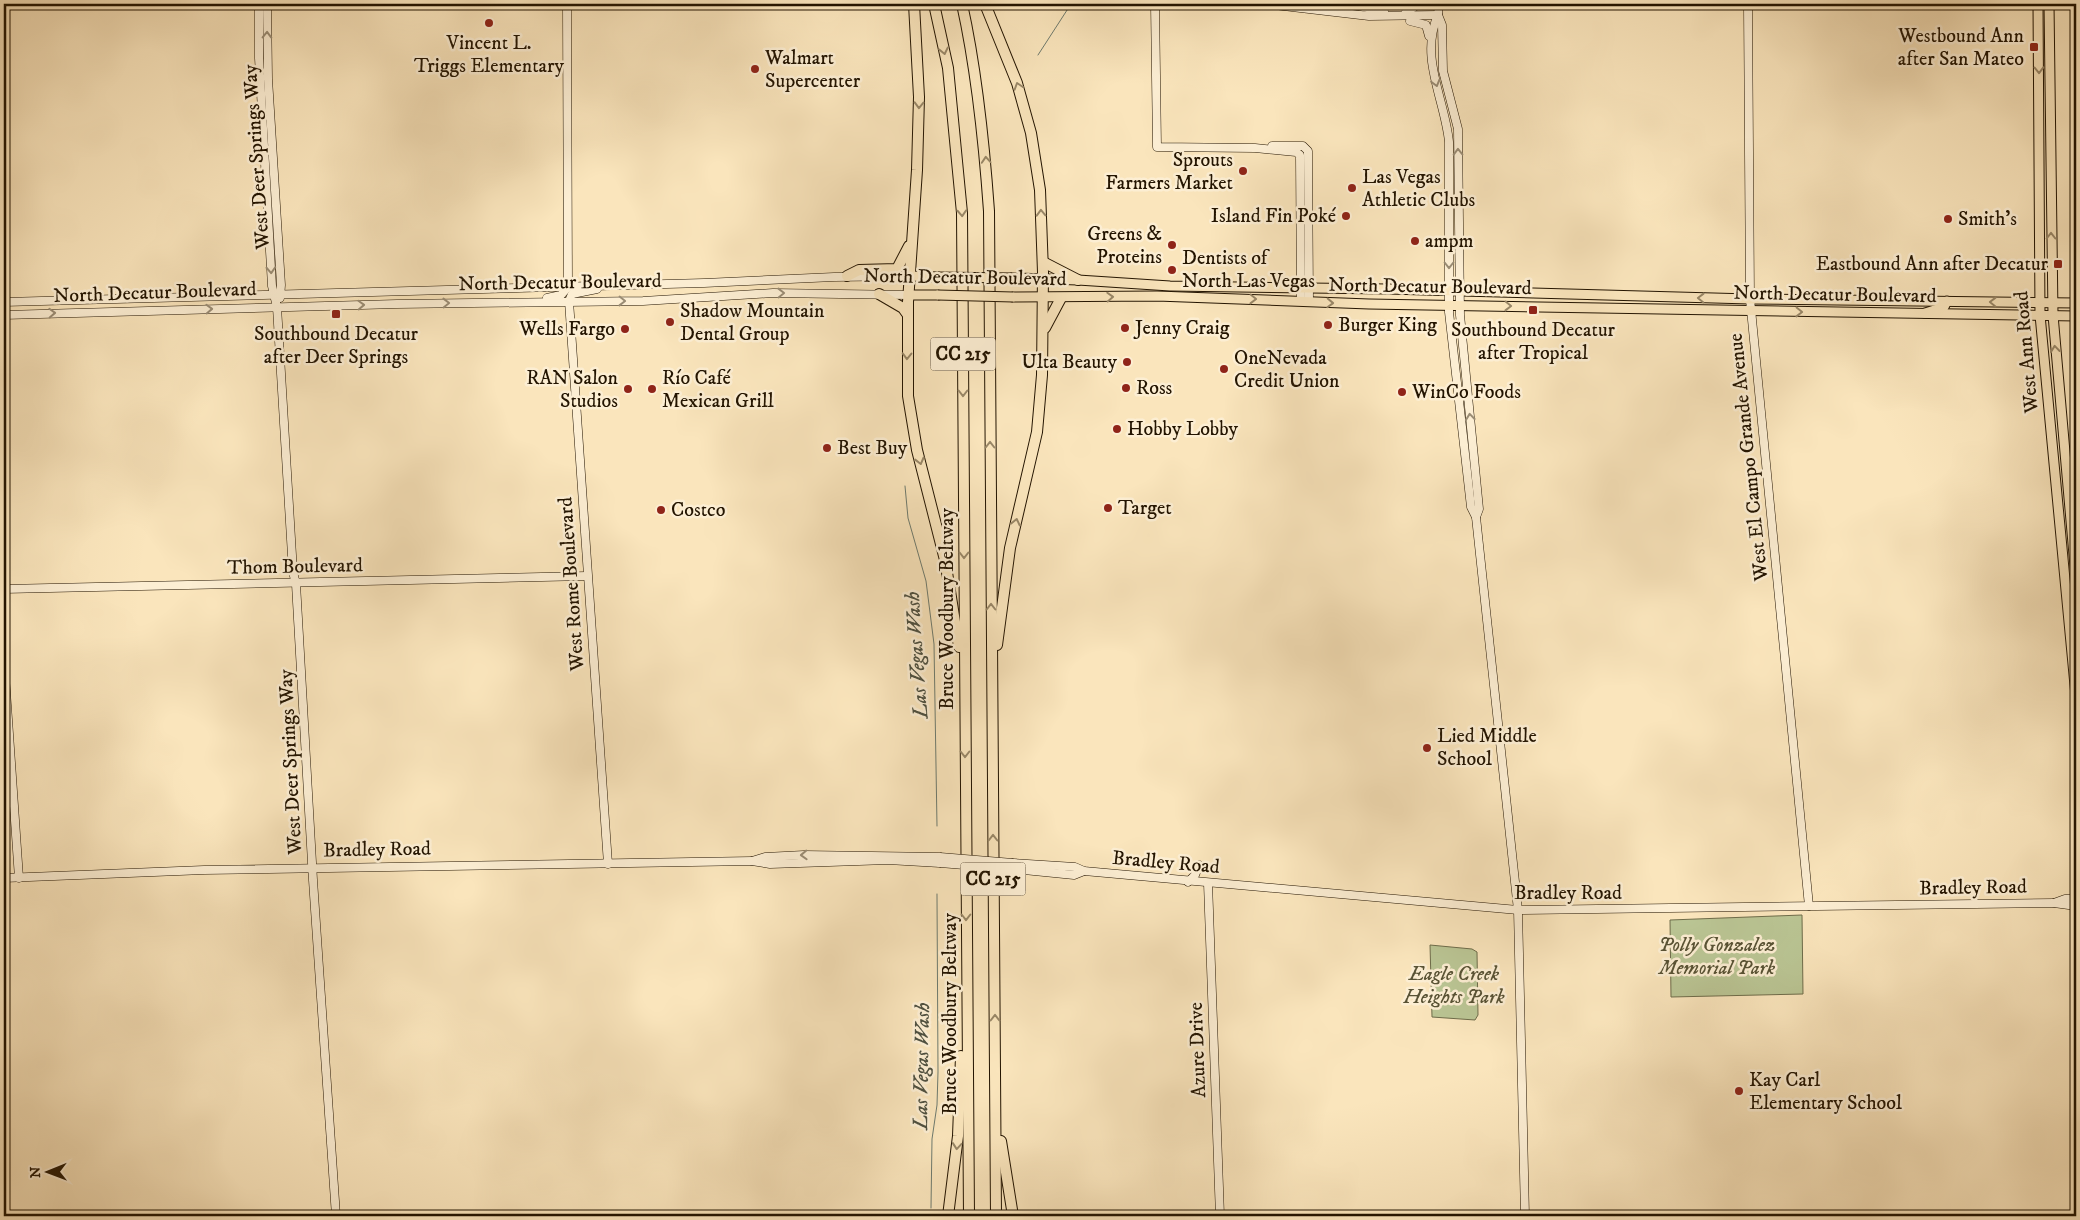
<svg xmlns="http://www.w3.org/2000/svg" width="2080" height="1220" viewBox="0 0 2080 1220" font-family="'IM FELL DW Pica',serif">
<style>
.green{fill:#bac594;stroke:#6e6c4a}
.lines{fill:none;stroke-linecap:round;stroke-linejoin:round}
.stream{stroke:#6d7a6e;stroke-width:1}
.secondary-casing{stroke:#231400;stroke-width:9}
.primary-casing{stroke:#231400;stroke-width:11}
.highway-casing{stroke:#231400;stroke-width:12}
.secondary{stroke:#fceed3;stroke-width:8}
.primary{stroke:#fae5bc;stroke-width:9}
.highway{stroke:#fae5bc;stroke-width:10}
.secondary-bridge-casing{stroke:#231400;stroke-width:9;stroke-linecap:butt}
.primary-bridge-casing{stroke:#231400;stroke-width:11;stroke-linecap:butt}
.secondary-bridge{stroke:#fceed3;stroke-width:8}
.primary-bridge{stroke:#fae5bc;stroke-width:9}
.oneway{stroke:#9a8c74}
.oneway2{stroke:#998767}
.poi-dot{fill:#8f2418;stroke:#fceed3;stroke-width:2}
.labels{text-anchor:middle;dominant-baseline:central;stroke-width:5;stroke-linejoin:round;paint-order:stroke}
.shield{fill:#fceed3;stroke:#64553f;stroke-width:1}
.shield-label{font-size:19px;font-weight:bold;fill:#231400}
.poi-label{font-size:20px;fill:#231400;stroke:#fceed3;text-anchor:start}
.street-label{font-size:20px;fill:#231400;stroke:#fceed3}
.park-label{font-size:20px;font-style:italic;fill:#585234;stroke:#fceed3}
.water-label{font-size:21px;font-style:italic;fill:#4e5040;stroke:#fceed3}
</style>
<rect width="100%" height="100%" fill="#fae5bc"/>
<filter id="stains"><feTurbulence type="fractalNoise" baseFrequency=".004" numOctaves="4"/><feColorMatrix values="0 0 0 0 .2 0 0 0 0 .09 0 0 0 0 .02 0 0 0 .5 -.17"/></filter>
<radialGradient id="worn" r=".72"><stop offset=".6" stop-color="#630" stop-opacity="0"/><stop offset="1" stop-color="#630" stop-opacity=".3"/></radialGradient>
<g class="green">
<polygon points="1802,915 1803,994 1671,997 1670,920"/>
<polygon points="1430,945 1472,949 1477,952 1478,1015 1475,1020 1432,1017"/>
</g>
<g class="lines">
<g class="stream">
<polyline points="1038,55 1071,4"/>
<polyline points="905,486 908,518 926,581 934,644 937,826"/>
<polyline points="931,1208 932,1139 937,1105 938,1072 937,894"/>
</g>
<g class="secondary-casing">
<g id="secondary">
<polyline points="259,4 259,58 272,286 277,307 293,572 296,584 313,880 336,1216"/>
<polyline points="267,4 268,79 281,285 280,298"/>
<polyline points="567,4 568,287"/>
<polyline points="1155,4 1157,147 1255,148 1296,152 1300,155 1301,301"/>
<polyline points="1267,4 1369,16 1438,15"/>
<polyline points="1351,4 1384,12"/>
<polyline points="1439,4 1438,15 1442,25 1443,71 1458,129 1460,315 1479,509 1476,517"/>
<polyline points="1748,4 1750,299 1809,906"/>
<polyline points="1406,12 1419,4"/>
<path d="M1438 15C1419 57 1445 100 1449 142V312L1471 507 1476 517 1518 910 1525 1216"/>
<polyline points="1410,21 1426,25 1429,36"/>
<polyline points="1272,146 1303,146 1308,151 1309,302"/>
<polyline points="597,289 572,294 569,301 608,864"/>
<polyline points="547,298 561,295 568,287"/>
<polyline points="4,302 704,283 834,277 909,276"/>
<polyline points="4,315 397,304 643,301 773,293 908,295"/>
<polyline points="4,589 587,576"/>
<polyline points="4,662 19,878"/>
<polyline points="752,861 765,857 804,855 940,857"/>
<polyline points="1013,863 1075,867 1084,871 1518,910 2054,903 2076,906"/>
<polyline points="1013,869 1074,875 1084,871"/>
<polyline points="4,878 204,870 752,861 770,864 888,860 940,863"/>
<polyline points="1188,882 1195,875 1199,865"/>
<polyline points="1208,883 1220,1216"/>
<polyline points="2054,903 2065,899 2076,898"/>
</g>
</g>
<g class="primary-casing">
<g id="primary">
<polyline points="2038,4 2040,315 2076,696"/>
<polyline points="2049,4 2053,315 2076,578"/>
<polyline points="909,276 938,277"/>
<polyline points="1012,278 1078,280 1170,286 1388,289 1750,299 2076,303"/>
<polyline points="908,295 938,295"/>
<polyline points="1013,297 1157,296 1369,304 2076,316"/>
<polyline points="1925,313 1944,307 1947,301"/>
</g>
</g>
<g class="highway-casing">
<g id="highway">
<polyline points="914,4 919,97 917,170 908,302 908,396 917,450 945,560 959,647"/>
<polyline points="934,4 948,68 962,213 969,1216"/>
<path d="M962 4C977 72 984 141 989 211L996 1216"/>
<polyline points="985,4 1017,83 1031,133 1040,190 1043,272 1042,375 1037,432 1010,548 997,645"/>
<polyline points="1043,262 1078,280"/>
<polyline points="847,276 859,270 897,269 909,246"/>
<polyline points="879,294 903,308 908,315"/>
<polyline points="1045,328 1061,298"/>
<polyline points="1001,1141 1013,1216"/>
<polyline points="948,1216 958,1136 961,1056"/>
</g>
</g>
<use href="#secondary" class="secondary"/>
<use href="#primary" class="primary"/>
<use href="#highway" class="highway"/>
<g class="secondary-bridge-casing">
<g id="secondary-bridge">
<polyline points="940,857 1013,863"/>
<polyline points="940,863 1013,869"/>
</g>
</g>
<g class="primary-bridge-casing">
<g id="primary-bridge">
<polyline points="938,277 1012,278"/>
<polyline points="938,295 1013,297"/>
</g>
</g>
<use href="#secondary-bridge" class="secondary-bridge"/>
<use href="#primary-bridge" class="primary-bridge"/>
</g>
<defs><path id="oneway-chevron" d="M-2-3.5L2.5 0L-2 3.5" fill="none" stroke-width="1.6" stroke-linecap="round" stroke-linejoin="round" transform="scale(1.25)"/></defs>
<g class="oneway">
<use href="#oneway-chevron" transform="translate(267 35) rotate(-89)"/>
<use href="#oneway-chevron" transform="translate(1436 83) rotate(75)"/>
<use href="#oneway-chevron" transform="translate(1458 152) rotate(-91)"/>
<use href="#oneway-chevron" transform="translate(1449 265) rotate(90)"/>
<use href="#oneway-chevron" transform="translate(271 270) rotate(87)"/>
<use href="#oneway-chevron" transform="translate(781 293) rotate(-1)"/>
<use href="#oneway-chevron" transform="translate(622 301) rotate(1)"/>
<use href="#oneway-chevron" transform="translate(446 303) rotate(-1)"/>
<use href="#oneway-chevron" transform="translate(361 305) rotate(-2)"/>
<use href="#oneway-chevron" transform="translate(209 309) rotate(-2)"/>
<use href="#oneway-chevron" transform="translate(52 313) rotate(-2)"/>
<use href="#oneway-chevron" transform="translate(1470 417) rotate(-96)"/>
<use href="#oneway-chevron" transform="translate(804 855) rotate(178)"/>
</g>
<g class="oneway2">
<use href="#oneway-chevron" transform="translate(944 51) rotate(78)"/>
<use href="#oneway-chevron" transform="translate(2039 70) rotate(89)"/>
<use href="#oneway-chevron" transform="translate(1018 86) rotate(-108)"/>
<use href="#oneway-chevron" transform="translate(919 105) rotate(91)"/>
<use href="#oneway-chevron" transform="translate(986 160) rotate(-94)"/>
<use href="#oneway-chevron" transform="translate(962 213) rotate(87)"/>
<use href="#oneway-chevron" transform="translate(1041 213) rotate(-92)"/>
<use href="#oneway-chevron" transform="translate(2051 236) rotate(-90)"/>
<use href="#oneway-chevron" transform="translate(1110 297) rotate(-3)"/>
<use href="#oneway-chevron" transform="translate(1701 298) rotate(-179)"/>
<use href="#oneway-chevron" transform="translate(1253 299) rotate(1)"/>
<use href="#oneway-chevron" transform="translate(1993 302) rotate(-179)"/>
<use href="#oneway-chevron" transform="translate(1330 303) rotate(2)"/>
<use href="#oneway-chevron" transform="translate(1508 306) rotate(1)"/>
<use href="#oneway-chevron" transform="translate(1799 312) rotate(1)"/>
<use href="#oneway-chevron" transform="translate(2055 349) rotate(-96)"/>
<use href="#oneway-chevron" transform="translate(907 356) rotate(91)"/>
<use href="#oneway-chevron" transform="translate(963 393) rotate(90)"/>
<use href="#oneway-chevron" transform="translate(990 445) rotate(-90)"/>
<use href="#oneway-chevron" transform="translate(920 461) rotate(76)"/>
<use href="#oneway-chevron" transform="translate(1016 522) rotate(-77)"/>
<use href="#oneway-chevron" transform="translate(964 555) rotate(90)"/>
<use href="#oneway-chevron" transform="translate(991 607) rotate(-90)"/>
<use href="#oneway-chevron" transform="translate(965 754) rotate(90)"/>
<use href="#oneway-chevron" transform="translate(993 838) rotate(-90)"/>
<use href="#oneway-chevron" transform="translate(966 917) rotate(90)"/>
<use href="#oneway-chevron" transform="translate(995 1018) rotate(-90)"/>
<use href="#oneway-chevron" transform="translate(957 1146) rotate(95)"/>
</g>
<g class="poi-dot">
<circle cx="489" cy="23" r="5"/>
<rect x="2029" y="42" width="10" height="10" rx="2.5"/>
<circle cx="755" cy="69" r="5"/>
<circle cx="1243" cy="171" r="5"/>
<circle cx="1352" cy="188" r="5"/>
<circle cx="1346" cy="216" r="5"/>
<circle cx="1948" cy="219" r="5"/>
<circle cx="1415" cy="241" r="5"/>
<circle cx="1172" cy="245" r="5"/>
<rect x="2053" y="259" width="10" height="10" rx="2.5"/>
<circle cx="1172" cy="270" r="5"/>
<rect x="1528" y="305" width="10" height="10" rx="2.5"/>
<rect x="331" y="309" width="10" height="10" rx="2.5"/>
<circle cx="670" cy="322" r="5"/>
<circle cx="1328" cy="325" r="5"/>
<circle cx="1125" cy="328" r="5"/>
<circle cx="625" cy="329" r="5"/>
<circle cx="1127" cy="362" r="5"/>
<circle cx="1224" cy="369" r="5"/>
<circle cx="1126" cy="388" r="5"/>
<circle cx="628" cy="389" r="5"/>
<circle cx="652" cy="389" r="5"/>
<circle cx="1402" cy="392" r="5"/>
<circle cx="1117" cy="429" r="5"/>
<circle cx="827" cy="448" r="5"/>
<circle cx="1108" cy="508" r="5"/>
<circle cx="661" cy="510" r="5"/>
<circle cx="1427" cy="748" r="5"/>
<circle cx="1739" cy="1091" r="5"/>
</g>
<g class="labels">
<g class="shield">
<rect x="930.5" y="337.5" width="65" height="33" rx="4"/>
<rect x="960.5" y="862.5" width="65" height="33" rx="4"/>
</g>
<g class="shield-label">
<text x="963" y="354">CC 215</text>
<text x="993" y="879">CC 215</text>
</g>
<g class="poi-label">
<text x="2024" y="36" text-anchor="end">Westbound Ann<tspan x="2024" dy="23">after San Mateo</tspan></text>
<text x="489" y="43" text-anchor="middle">Vincent L.<tspan x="489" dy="23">Triggs Elementary</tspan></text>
<text x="765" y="58">Walmart<tspan x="765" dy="23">Supercenter</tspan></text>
<text x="1233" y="160" text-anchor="end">Sprouts<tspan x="1233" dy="23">Farmers Market</tspan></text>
<text x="1362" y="177">Las Vegas<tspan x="1362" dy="23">Athletic Clubs</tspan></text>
<text x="1336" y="216" text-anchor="end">Island Fin Poké</text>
<text x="1958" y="219">Smith's</text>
<text x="1162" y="234" text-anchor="end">Greens &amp;<tspan x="1162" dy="23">Proteins</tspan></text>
<text x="1425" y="241">ampm</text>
<text x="1182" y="258">Dentists of<tspan x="1182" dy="23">North Las Vegas</tspan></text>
<text x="2048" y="264" text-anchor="end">Eastbound Ann after Decatur</text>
<text x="680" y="311">Shadow Mountain<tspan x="680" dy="23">Dental Group</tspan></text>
<text x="1338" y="325">Burger King</text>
<text x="1135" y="328">Jenny Craig</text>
<text x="615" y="329" text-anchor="end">Wells Fargo</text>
<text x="1533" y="330" text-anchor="middle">Southbound Decatur<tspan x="1533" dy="23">after Tropical</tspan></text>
<text x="336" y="334" text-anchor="middle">Southbound Decatur<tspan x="336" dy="23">after Deer Springs</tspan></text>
<text x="1234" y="358">OneNevada<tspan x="1234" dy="23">Credit Union</tspan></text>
<text x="1117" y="362" text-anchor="end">Ulta Beauty</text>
<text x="618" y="378" text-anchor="end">RAN Salon<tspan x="618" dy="23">Studios</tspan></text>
<text x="662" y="378">Río Café<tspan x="662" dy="23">Mexican Grill</tspan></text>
<text x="1136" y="388">Ross</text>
<text x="1412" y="392">WinCo Foods</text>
<text x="1127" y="429">Hobby Lobby</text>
<text x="837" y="448">Best Buy</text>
<text x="1118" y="508">Target</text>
<text x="671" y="510">Costco</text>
<text x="1437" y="736">Lied Middle<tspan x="1437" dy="23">School</tspan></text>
<text x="1749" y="1080">Kay Carl<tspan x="1749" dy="23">Elementary School</tspan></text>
</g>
<g class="street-label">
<text transform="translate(257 157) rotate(-94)">West Deer Springs Way</text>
<text transform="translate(965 278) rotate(1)">North Decatur Boulevard</text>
<text transform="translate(560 283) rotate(-1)">North Decatur Boulevard</text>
<text transform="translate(1430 287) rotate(1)">North Decatur Boulevard</text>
<text transform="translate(155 293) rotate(-2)">North Decatur Boulevard</text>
<text transform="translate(1835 295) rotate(1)">North Decatur Boulevard</text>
<text transform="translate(2027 352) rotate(-95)">West Ann Road</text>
<text transform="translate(1749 457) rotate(-96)">West El Campo Grande Avenue</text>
<text transform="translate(295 567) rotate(-1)">Thom Boulevard</text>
<text transform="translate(572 584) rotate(-94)">West Rome Boulevard</text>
<text transform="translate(947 609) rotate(-90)">Bruce Woodbury Beltway</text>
<text transform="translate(291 762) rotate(-93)">West Deer Springs Way</text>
<text transform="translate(377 850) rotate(-1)">Bradley Road</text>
<text transform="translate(1166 863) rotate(5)">Bradley Road</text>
<text transform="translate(1973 888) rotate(-1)">Bradley Road</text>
<text x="1568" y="893">Bradley Road</text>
<text transform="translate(950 1014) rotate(-90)">Bruce Woodbury Beltway</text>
<text transform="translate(1198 1050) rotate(-92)">Azure Drive</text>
</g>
<g class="park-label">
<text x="1717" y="945">Polly Gonzalez<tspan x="1717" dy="23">Memorial Park</tspan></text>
<text x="1454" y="974">Eagle Creek<tspan x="1454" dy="23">Heights Park</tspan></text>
</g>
<g class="water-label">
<text transform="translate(917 655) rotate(-94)">Las Vegas Wash</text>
<text transform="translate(922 1066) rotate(-89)">Las Vegas Wash</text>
</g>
</g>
<rect width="2080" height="1220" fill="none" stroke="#fae5bc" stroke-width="20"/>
<rect x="5" y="5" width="2070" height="1210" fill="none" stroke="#231400" stroke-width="2.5"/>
<rect x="10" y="10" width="2060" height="1200" fill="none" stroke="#231400"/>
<g transform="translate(48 1172) rotate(269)" stroke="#fceed3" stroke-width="4" paint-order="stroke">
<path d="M0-4L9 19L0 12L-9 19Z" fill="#231400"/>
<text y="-8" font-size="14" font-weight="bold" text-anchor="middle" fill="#231400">N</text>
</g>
<rect width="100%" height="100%" filter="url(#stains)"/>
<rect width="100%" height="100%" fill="url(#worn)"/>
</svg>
